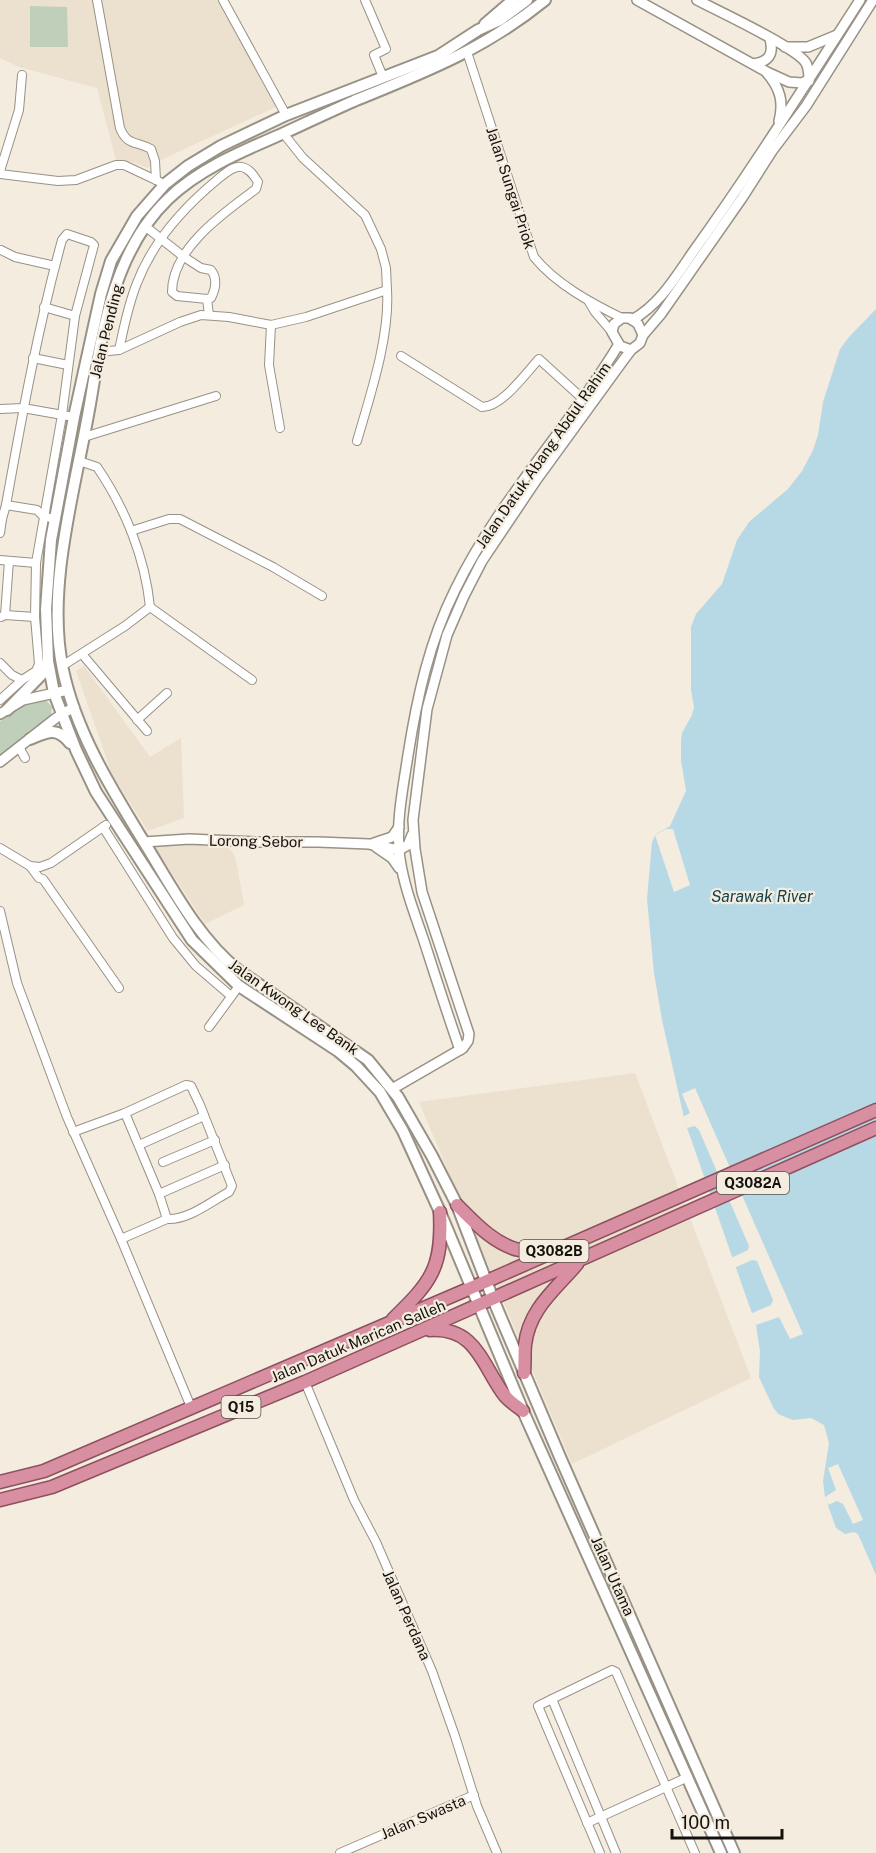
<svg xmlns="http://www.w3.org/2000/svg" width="876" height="1853" viewBox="0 0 876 1853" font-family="'Public Sans',sans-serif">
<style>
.built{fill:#ece1ce}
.green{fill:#c0cfba}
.water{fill:#b6d9e5}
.pier{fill:#f4ecdf}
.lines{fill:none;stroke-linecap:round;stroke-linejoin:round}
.minor-casing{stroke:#989286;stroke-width:10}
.tertiary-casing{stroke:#989286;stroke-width:12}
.secondary-casing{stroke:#989286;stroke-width:14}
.trunk-casing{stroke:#8d515e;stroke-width:15}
.minor{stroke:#fff;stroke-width:8}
.tertiary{stroke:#fff;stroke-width:9}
.secondary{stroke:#fff;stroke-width:10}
.trunk{stroke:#d88fa2;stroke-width:12}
.labels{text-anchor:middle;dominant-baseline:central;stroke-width:4.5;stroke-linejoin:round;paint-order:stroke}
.shield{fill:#f4ecdf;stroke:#56534b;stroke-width:1.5}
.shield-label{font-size:14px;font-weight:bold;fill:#13110c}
.street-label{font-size:15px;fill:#13110c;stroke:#f4ecdf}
.water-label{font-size:16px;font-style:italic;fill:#104350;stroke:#f4ecdf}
</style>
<rect width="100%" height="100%" fill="#f4ecdf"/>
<g class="built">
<polygon points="0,0 220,0 280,105 163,159 148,168 132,162 116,160 97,88 19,67 0,58"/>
<polygon points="84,666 150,757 181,738 184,818 148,831 112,774 76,671"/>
<polygon points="177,839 225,845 233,853 236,860 244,905 205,924 155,847"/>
<polygon points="635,1073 751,1378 572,1464 419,1102"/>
</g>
<g class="green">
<polygon points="30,6 67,7 68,47 30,47"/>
<polygon points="45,699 52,707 51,716 0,756 0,721 26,705"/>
</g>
<polygon class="water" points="876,309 876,1575 858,1534 854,1532 845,1534 836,1528 825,1497 823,1481 829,1443 824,1425 811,1418 793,1420 778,1414 773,1407 759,1377 760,1351 756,1325 685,1122 662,1020 654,973 647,899 652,842 656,834 670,826 686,791 681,760 681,742 682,733 692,715 694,707 691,690 691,627 696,614 722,584 737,540 749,522 788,489 802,471 813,450 818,435 823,402 840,349 849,337"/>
<g class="pier">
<polygon points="666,829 673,829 690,885 674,892 655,835"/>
<polygon points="695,1088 803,1334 790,1339 779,1317 756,1325 750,1314 771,1305 773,1300 757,1261 752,1260 734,1268 731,1258 748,1250 749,1246 699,1130 695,1126 687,1128 683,1117 690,1113 682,1094"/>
<polygon points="838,1464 863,1520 853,1524 843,1504 837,1501 828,1505 825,1497 836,1490 828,1468"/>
</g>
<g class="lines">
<g class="minor-casing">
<g id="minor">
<path d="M97 0 120 128C127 146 137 141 151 149L155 161 156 180"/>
<polyline points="223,0 286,115"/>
<polyline points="365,0 386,49 374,55 383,77"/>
<path d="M467 52 534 257C556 284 591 303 622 318"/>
<polyline points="283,133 303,158 365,215 381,249 386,268 387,290"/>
<polyline points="0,171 19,110 22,75"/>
<polyline points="0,174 58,181 76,180 116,165 124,165 160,182"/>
<path d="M146 227 184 257 201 268 211 270C218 279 215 290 211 298L207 299"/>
<polyline points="1,250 15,257 55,266"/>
<polyline points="589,302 595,312 612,332"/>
<polyline points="44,307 75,316"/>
<polyline points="271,325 269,365 280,428"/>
<path d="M119 350C124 327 128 305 137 283 153 241 184 207 218 179 224 174 234 165 242 167 250 169 254 176 258 182L256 189C225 212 172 248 172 292L177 296 207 299 209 315"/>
<path d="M99 352 119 350 180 322 201 315 229 317 271 325 306 317 387 290C390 337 370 396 357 441"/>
<path d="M401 356 482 407C502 407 525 374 539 359L583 399"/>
<polyline points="33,358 68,365"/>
<polyline points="0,409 23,408 74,417"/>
<polyline points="84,437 216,396"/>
<path d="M79 461 97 467C125 508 145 557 150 607L252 680"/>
<polyline points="6,505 37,510 43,516 54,519"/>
<path d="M0 519H2L6 505C22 416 38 327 62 240L67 234 91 242 94 245 75 316 62 415 36 563 35 617 39 664 36 671 22 680 0 700"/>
<polyline points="131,531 169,519 180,519 273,567 322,596"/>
<polyline points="0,533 2,519"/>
<polyline points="0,560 36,563"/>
<polyline points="5,615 9,561"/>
<polyline points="1,617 5,615 35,617"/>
<polyline points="82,654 147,731"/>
<polyline points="0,663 12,675 22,680"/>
<polyline points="62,666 125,626 150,607"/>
<polyline points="137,720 167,693"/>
<polyline points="19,747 25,758"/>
<polyline points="103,827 173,938 196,966 231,996"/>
<polyline points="0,848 30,866 39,878 43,879 119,988"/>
<polyline points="30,866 40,867 51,863 106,825"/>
<polyline points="0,911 17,983 67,1117 121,1239 191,1407"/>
<polyline points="209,1027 239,986"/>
<path d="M73 1132 125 1113 186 1085 191 1086 200 1105 232 1186 229 1192C210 1202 189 1220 167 1219"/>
<polyline points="139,1145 204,1116"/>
<polyline points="163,1162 215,1140"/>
<polyline points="159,1194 225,1165"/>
<polyline points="121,1239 167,1219 159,1194 125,1113"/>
<polyline points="305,1382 354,1500 376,1542 432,1671 455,1736 477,1806 497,1853"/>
<polyline points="552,1699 538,1706 600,1853"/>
<polyline points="587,1823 688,1777"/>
<polyline points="340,1853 474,1795"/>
<polyline points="616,1853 552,1699 612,1670 616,1672 695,1853"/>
</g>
</g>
<g class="tertiary-casing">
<g id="tertiary">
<polyline points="637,0 767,72 789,82 802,83 808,80"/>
<path d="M697 0C718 11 796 47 806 63 809 69 809 75 809 81"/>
<polyline points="785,47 808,47 837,35"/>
<path d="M753 64C769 62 774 54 770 39"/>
<path d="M767 73C780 88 784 102 779 121"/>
<path d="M632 320C660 304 675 278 693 252 752 170 805 85 860 0"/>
<polyline points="643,335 661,314 742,198 772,151 806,106 873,0"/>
<polyline points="0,714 23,700 68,690"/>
<polyline points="0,762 56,718 74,707"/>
<polyline points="144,842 189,839 256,842 318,842 369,844 399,850 408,845 412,835"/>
<polyline points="374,843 392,837 399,827"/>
<polyline points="376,847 392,858 399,868"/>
<path d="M460 1050C447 1013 435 975 423 938 414 912 404 886 400 859 395 826 403 788 408 755 417 698 429 642 455 590 498 501 568 429 619 344"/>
<polyline points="392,1089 463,1048 468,1041 469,1034 422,892 415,849 413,820 427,709 447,635 464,596 482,561 537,479 622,362 631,350 640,343 643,335 638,324 630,318 622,318 614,324 612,332 620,346 631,350"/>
</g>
</g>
<g class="secondary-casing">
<g id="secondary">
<polyline points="527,0 500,20 478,30 438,56 286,115 221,146 188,166 165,184 137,216 111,261 101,294 74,417 51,540 46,609 48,661 54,693 76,750 96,792 192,940 239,986 338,1051 356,1066 380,1092 403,1131 440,1212 523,1411 721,1853"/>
<path d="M545 0C485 49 425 72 354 101 331 111 308 122 284 133 245 150 200 168 168 199 113 252 102 333 90 404 76 486 45 588 63 670 76 732 111 788 144 842 172 887 197 937 238 970L368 1060 398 1097 432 1156 457 1205 493 1299 560 1457 734 1853"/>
<polyline points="485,24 513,0"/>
<polyline points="7,710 44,672 48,661"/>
<path d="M30 739C47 732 57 726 70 743"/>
</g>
</g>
<g class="trunk-casing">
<g id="trunk">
<path d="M457 1205C475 1223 494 1244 519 1250 528 1252 539 1251 548 1251"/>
<path d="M393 1319C431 1282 443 1268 440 1212"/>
<path d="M430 1330C477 1327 482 1366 505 1396 510 1402 517 1406 523 1411"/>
<path d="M524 1373C525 1363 524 1354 525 1345 529 1309 555 1290 577 1264"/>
<polyline points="0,1482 44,1471 487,1281 876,1110"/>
<polyline points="0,1500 52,1487 305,1382 876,1128"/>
</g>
</g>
<use href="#minor" class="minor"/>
<use href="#tertiary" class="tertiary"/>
<use href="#secondary" class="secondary"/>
<use href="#trunk" class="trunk"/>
</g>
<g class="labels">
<g class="shield">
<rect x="717" y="1172" width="72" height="22" rx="4.5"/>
<rect x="519.5" y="1240" width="69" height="22" rx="4.5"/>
<rect x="221.5" y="1396" width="39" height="22" rx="4.5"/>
</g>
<g class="shield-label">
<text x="753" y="1183">Q3082A</text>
<text x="554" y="1251">Q3082B</text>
<text x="241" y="1407">Q15</text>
</g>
<g class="street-label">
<text transform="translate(511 188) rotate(72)">Jalan Sungai Priok</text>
<text transform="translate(106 331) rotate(-76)">Jalan Pending</text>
<text transform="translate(543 455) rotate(-55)">Jalan Datuk Abang Abdul Rahim</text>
<text transform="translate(256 841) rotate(1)">Lorong Sebor</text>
<text transform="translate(294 1007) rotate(35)">Jalan Kwong Lee Bank</text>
<text transform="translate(358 1341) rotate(-23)">Jalan Datuk Marican Salleh</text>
<text transform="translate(613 1576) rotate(66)">Jalan Utama</text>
<text transform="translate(407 1615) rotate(66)">Jalan Perdana</text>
<text transform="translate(423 1817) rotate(-23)">Jalan Swasta</text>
</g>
<g class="water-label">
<text x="762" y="896">Sarawak River</text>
</g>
</g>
<path d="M672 1829v9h110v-9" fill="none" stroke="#13110c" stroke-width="3"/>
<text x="681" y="1829" font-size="18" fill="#13110c" stroke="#f4ecdf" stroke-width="4.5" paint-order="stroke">100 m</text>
</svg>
